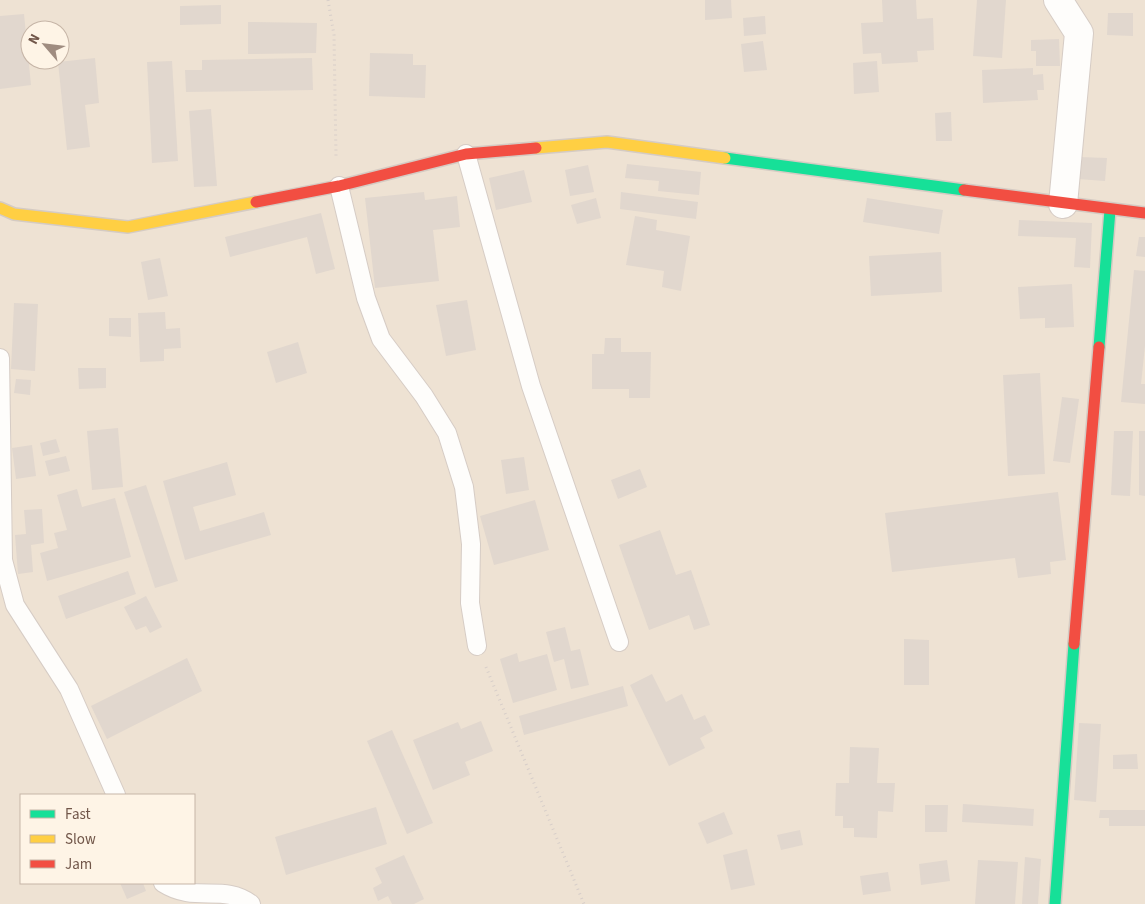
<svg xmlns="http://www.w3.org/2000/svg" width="1145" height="904" viewBox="0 0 1145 904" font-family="'Source Sans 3',sans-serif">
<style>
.residential{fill:#eee2d3;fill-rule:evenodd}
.building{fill:#e1d7ce}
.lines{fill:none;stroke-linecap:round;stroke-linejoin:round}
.lane-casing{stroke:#d6ccc5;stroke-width:20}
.street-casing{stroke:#d6ccc5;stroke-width:30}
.fast-casing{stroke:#d5cbc3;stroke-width:14}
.slow-casing{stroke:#d5cbc3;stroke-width:14}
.jam-casing{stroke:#d5cbc3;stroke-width:14}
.path{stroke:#d7cec9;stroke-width:3;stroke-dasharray:1 4;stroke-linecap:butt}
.lane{stroke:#fefdfb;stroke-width:18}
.street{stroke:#fefdfb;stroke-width:28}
.fast{stroke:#16e098;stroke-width:11}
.slow{stroke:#ffcf43;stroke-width:11}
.jam{stroke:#f24e42;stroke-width:11}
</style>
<rect width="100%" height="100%" fill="#f5efe6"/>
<path class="residential" d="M0 0H1145V904H0ZM30 30H60V60H30ZM21 795H194V883H21Z"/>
<g class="building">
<polygon points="705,0 731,0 732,18 705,20"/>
<polygon points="882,0 916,0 917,19 933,18 934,50 917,51 918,62 882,64 881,53 863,54 861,23 883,22"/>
<polygon points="977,0 1006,0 1002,58 973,56"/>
<polygon points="221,5 221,24 180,25 180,6"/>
<polygon points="1108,13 1133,13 1133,36 1107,35"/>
<polygon points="24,14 31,85 0,89 0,16"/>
<polygon points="765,16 766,34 744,36 743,18"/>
<polygon points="248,22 317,23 316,53 248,54"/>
<polygon points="1059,39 1060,66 1036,66 1036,51 1031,51 1031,40"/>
<polygon points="763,41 767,70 744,72 741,44"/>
<polygon points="370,53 413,54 413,65 426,65 425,98 369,96"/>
<polygon points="95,58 99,103 85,105 90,147 67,150 58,62"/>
<polygon points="312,58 313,90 186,92 185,70 202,70 202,60"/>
<polygon points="172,61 178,161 152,163 147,62"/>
<polygon points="877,61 879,92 854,94 853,63"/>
<polygon points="1033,68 1033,75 1043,74 1044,90 1037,90 1038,100 983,103 982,70"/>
<polygon points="211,109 217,186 194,187 189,111"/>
<polygon points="951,112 952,141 936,141 935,113"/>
<polygon points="1079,157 1107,158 1105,181 1078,179"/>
<polygon points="627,164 701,172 699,195 658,191 659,181 625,178"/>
<polygon points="588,165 594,192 570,196 565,170"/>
<polygon points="524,170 532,202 496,210 489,178"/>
<polygon points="424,192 425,200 457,196 460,227 433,230 439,281 375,288 365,198"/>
<polygon points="621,192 698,202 696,219 620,209"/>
<polygon points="596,198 601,218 577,224 571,205"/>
<polygon points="867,198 943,210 939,234 863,222"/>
<polygon points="321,213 335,269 316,274 307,237 230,257 225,237"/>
<polygon points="635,216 657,220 656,230 690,236 681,291 662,287 664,271 626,265"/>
<polygon points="1019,220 1092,223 1090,268 1074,267 1076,238 1018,236"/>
<polygon points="1139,237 1145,237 1145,257 1136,256"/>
<polygon points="941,252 942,292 871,296 869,256"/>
<polygon points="160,258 168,296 148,300 141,262"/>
<polygon points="1134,270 1145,271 1145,346 1141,384 1145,384 1145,404 1121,402"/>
<polygon points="1072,284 1074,327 1045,328 1045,318 1020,319 1018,287"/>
<polygon points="467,300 476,350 446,356 436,305"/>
<polygon points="14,303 38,304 35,371 11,369"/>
<polygon points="165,312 166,329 180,328 181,348 164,349 164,361 140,362 138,313"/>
<polygon points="109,318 131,318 131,337 109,336"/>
<polygon points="605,338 621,338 621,352 651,352 650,398 629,398 629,389 592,389 592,354 604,354"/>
<polygon points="298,342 307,373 276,383 267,352"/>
<polygon points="78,368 106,368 106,388 79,389"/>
<polygon points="1040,373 1045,474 1008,476 1003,375"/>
<polygon points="16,379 31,380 30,395 14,393"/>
<polygon points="1062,397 1079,399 1070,463 1053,461"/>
<polygon points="118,428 123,487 92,490 87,431"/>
<polygon points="1114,431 1133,431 1130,496 1111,495"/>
<polygon points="1139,431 1145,431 1145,496 1139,495"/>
<polygon points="56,439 60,452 43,456 40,443"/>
<polygon points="32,445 36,476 16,479 12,448"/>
<polygon points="66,456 70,471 49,476 45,461"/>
<polygon points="524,457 529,490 506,494 501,460"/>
<polygon points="227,462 236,495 193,507 200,531 264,512 271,535 185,560 163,481"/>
<polygon points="640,469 647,487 618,499 611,480"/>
<polygon points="146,485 178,581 155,588 124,492"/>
<polygon points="77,489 82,507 115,498 131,557 47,581 40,553 58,548 54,533 67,530 57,495"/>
<polygon points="1058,492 1066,560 1050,562 1051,574 1018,578 1015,558 892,572 885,513"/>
<polygon points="535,500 549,550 494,565 480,516"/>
<polygon points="42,509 44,543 31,545 33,572 18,574 15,535 26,534 24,510"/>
<polygon points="660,530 676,575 691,570 710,625 694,630 689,615 649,630 619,545"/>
<polygon points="128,571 136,594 66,619 58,596"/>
<polygon points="146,596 162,627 150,633 146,626 136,630 124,607"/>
<polygon points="565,627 571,651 580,649 589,685 571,689 564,659 554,662 546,632"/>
<polygon points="904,639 929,640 929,685 904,685"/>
<polygon points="517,653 519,662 547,654 557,690 513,703 500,659"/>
<polygon points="187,658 202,691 107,739 91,706"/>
<polygon points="652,674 666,702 682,694 694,720 705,715 713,731 700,738 705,748 669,766 630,685"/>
<polygon points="623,686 628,706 524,735 519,716"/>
<polygon points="481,721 493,751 465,762 470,775 433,790 413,740 458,722 461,729"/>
<polygon points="1079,723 1101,724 1096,802 1074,800"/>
<polygon points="392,730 433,823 407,834 367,741"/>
<polygon points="850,747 879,748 877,783 895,783 893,812 878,811 877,838 854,837 854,828 843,828 843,816 835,816 836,783 849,783"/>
<polygon points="1137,754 1138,769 1113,769 1113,755"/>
<polygon points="963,804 1034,809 1033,826 962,822"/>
<polygon points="925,805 948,805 947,832 925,832"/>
<polygon points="376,807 387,844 286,875 275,837"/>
<polygon points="1100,810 1145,810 1145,826 1109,826 1109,818 1099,818"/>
<polygon points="724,812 733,834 707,844 698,823"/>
<polygon points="800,830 803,845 781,850 777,835"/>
<polygon points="747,849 755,885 731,890 723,855"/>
<polygon points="404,855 424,899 414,904 392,904 388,896 378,901 373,888 382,883 375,868"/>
<polygon points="1025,857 1041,859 1038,904 1022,904"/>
<polygon points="947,860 950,881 921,885 919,864"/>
<polygon points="978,860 1018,862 1015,904 975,904"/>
<polygon points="888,872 891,891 863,895 860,876"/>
<polygon points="120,883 143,883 146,891 127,899"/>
</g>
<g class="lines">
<g class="lane-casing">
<g id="lane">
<polyline points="466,154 531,386 619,642"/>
<polyline points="339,186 366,298 381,339 424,396 447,433 464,487 471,544 470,603 477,646"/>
<polyline points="0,358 3,560 15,605 69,689 116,795"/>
<path d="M163 883C196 904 223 883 251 904"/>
</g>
</g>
<g class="street-casing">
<polyline id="street" points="1058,0 1079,33 1063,204"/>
</g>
<g class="fast-casing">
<g id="fast">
<polyline points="725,158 964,190"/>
<polyline points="1099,347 1110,210"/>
<polyline points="1055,904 1074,644"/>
</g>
</g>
<g class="slow-casing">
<g id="slow">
<polyline points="536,148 607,142 725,158"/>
<polyline points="0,208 14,214 128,227 256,202"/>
</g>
</g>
<g class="jam-casing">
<g id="jam">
<polyline points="964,190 1145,213"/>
<polyline points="256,202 339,186 466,154 536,148"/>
<polyline points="1074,644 1099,347"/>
</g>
</g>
<g class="path">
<polyline points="328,0 334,35 336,156"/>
<polyline points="486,667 584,904"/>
</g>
<use href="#lane" class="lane"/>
<use href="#street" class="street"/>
<use href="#fast" class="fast"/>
<use href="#slow" class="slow"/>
<use href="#jam" class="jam"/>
</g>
<rect x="20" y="794" width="175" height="90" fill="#fef4e6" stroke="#c6b5a7"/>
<rect x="30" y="810" width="25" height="8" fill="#16e098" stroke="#c6b5a7"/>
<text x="65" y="819" font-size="15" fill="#715649">Fast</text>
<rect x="30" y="835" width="25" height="8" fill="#ffcf43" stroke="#c6b5a7"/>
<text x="65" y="844" font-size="15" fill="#715649">Slow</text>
<rect x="30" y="860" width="25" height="8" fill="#f24e42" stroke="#c6b5a7"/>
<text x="65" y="869" font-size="15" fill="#715649">Jam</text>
<g transform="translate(45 45) rotate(298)"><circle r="24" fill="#fef4e6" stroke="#c6b5a7"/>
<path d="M0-4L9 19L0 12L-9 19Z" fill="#9f8c80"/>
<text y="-8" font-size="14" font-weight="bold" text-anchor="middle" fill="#715649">N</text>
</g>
</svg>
